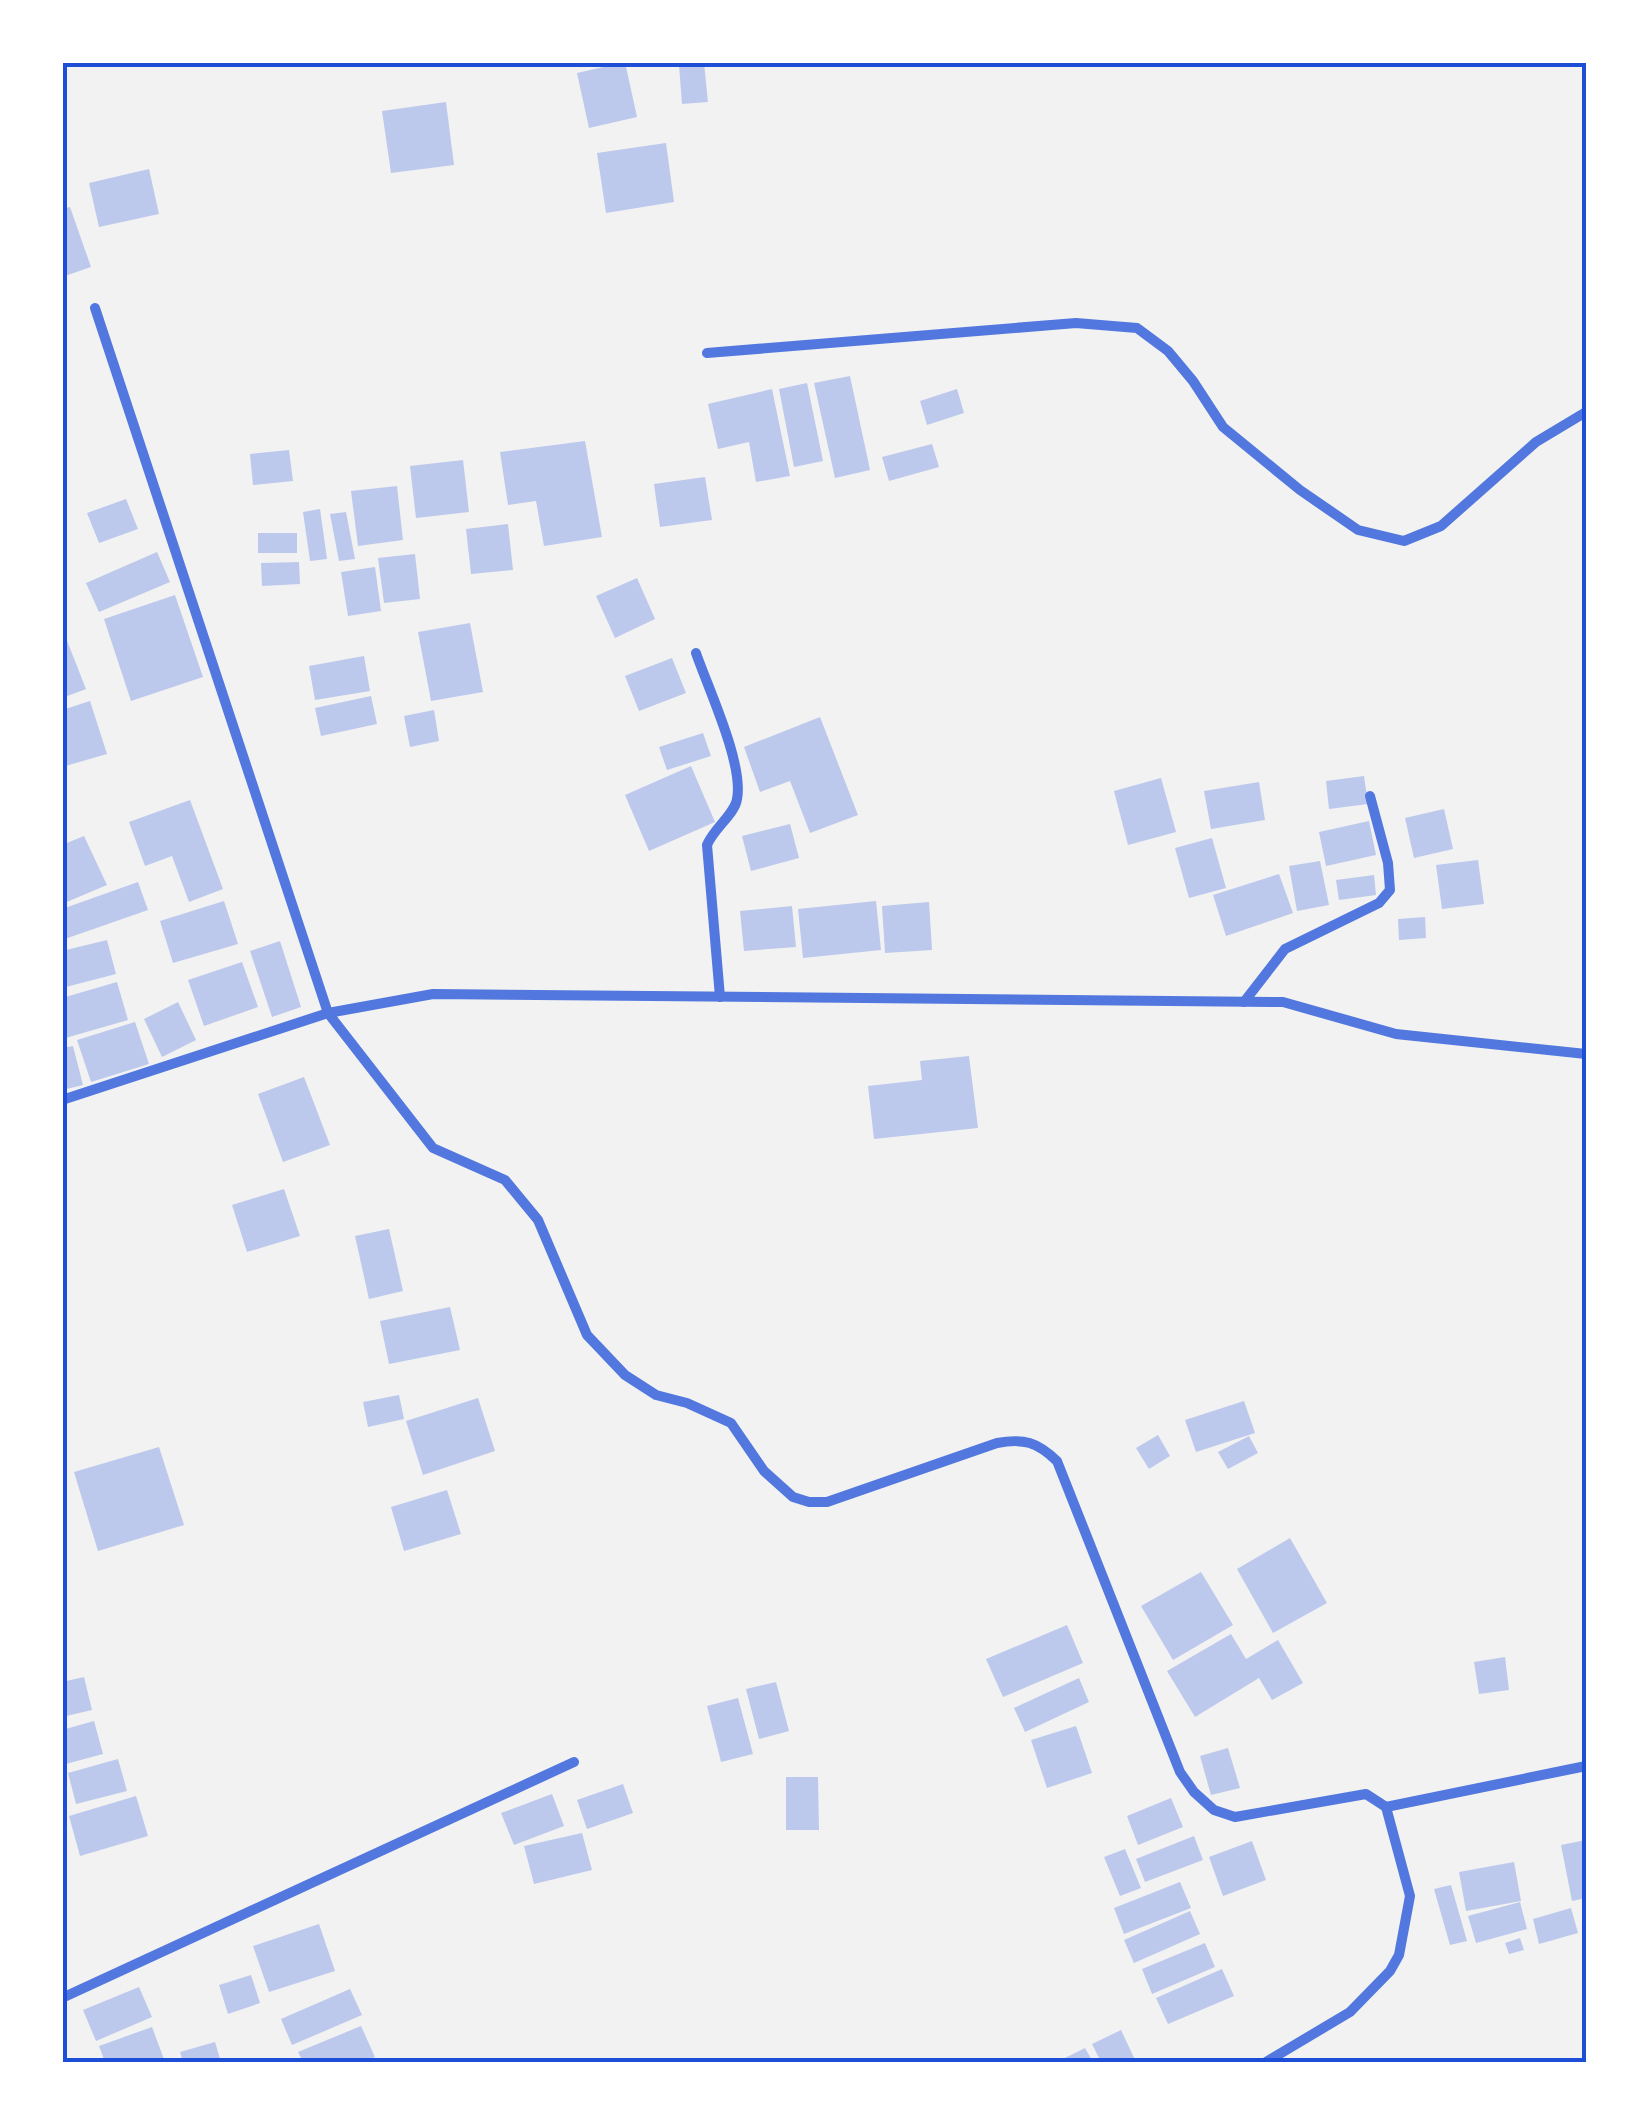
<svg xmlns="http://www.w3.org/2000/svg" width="1649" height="2125" viewBox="0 0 1649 2125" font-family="'Exo 2',sans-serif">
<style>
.building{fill:#bdc9ec}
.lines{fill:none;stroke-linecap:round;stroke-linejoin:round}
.minor{stroke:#5277de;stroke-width:10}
.neatline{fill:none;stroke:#1d4ed8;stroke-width:4}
</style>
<rect width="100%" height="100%" fill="#f2f2f2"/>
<g class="building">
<polygon points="625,62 637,117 589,128 577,73"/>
<polygon points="704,63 708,102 682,104 679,65"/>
<polygon points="446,102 454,165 391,173 382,111"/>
<polygon points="666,143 674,202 606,213 597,153"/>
<polygon points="149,169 159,214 99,227 89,183"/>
<polygon points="70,207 91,267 62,277 62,209"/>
<polygon points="850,376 870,470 835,478 814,383"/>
<polygon points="807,383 823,461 794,467 779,389"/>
<polygon points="772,389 790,476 756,482 749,442 718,449 708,404"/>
<polygon points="957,389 964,413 927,425 920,401"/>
<polygon points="585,441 602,537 544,546 536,501 508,505 500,452"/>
<polygon points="932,444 939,467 889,481 882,457"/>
<polygon points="289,450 293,481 253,485 250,454"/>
<polygon points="463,460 469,512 416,518 410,466"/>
<polygon points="705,477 712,520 660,527 654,484"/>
<polygon points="397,486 403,540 358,546 351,491"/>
<polygon points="126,499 138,529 99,543 87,513"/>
<polygon points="320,509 327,559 310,561 303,512"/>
<polygon points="346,512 355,559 339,561 330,514"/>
<polygon points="508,524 513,570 471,574 466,529"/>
<rect x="258" y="533" width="39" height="20"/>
<polygon points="157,552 170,582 99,612 86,583"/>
<polygon points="415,554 420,599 384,603 378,558"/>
<polygon points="299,562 300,584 262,586 261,563"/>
<polygon points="375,567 381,611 348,616 341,572"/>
<polygon points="637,578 655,619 615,638 596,596"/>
<polygon points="175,595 203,677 131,701 104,619"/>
<polygon points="470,623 483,692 431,701 418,632"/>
<polygon points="62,628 86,689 62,698"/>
<polygon points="364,656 370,691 315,700 309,666"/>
<polygon points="672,658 686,693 639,711 625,676"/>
<polygon points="371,696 377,724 321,736 315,708"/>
<polygon points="90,701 107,754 62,767 62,710"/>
<polygon points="434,710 439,741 410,747 404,716"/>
<polygon points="820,717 858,815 810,833 790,781 760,792 744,747"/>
<polygon points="703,733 711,756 667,770 659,747"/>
<polygon points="691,766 715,822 649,851 625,795"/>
<polygon points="1364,776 1368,804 1329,809 1326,781"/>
<polygon points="1161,778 1176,832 1128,845 1114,791"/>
<polygon points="1259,782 1265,820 1211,829 1204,791"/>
<polygon points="190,800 223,889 189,902 172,856 145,866 129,822"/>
<polygon points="1444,809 1453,849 1414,858 1405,818"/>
<polygon points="1369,821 1376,855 1326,866 1319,832"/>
<polygon points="790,824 799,858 751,871 742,836"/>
<polygon points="84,836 107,885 62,904 62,845"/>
<polygon points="1212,838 1226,888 1189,898 1175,848"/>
<polygon points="1478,860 1484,904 1442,909 1436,865"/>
<polygon points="1320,861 1329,905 1297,911 1289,866"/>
<polygon points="1279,874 1293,913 1226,936 1213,895"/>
<polygon points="1374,875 1376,895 1339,900 1336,880"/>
<polygon points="138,882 148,910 62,940 62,909"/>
<polygon points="224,901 238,944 173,963 160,921"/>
<polygon points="876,901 881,950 803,958 798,909"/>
<polygon points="929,902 932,950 885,953 882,906"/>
<polygon points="792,906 796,947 744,951 740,911"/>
<polygon points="1425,917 1426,938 1399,940 1398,919"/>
<polygon points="107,940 116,974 62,988 62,951"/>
<polygon points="280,941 301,1007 272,1017 250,951"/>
<polygon points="242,962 258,1007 204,1026 188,980"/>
<polygon points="117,982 128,1020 62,1039 62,998"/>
<polygon points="178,1002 196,1040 162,1057 144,1019"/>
<polygon points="135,1022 149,1064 91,1082 77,1040"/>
<polygon points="73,1046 83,1085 62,1090 62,1048"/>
<polygon points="969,1056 978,1128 874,1139 868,1086 922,1080 920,1061"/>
<polygon points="304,1077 330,1145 283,1162 258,1094"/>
<polygon points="284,1189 300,1236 247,1252 232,1205"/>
<polygon points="389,1229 403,1291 369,1299 355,1236"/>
<polygon points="450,1307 460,1350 389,1364 380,1321"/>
<polygon points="399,1395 404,1419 368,1427 363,1402"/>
<polygon points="478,1398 495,1451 423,1475 406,1421"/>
<polygon points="1244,1401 1255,1433 1196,1452 1185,1420"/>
<polygon points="1158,1435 1170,1456 1149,1469 1136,1448"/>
<polygon points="1249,1436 1258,1453 1228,1469 1218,1452"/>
<polygon points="159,1447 184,1525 98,1551 74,1472"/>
<polygon points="447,1490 461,1534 404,1551 391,1507"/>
<polygon points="1290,1538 1327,1603 1273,1633 1237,1569"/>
<polygon points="1201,1572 1233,1625 1173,1660 1141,1606"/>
<polygon points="1067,1625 1083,1663 1003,1697 986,1659"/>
<polygon points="1231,1634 1246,1659 1278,1640 1303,1683 1272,1700 1259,1678 1195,1717 1167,1671"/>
<polygon points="1505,1657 1509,1690 1479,1694 1474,1662"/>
<polygon points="84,1677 92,1710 62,1717 62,1682"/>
<polygon points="1079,1678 1089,1702 1025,1732 1014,1708"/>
<polygon points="776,1682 789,1731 759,1739 746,1689"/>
<polygon points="738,1698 753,1754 721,1762 707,1706"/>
<polygon points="94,1721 103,1754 62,1765 62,1730"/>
<polygon points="1076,1726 1092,1773 1047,1788 1031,1740"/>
<polygon points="1228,1748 1240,1788 1211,1795 1200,1756"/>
<polygon points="118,1759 127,1791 76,1804 68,1773"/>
<polygon points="786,1777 818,1777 819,1830 786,1830"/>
<polygon points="623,1784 633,1813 587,1829 577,1800"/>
<polygon points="552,1794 564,1826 514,1845 501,1813"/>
<polygon points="136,1796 148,1836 80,1856 69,1816"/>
<polygon points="1171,1798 1183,1827 1138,1845 1127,1816"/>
<polygon points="582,1833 592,1870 534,1884 524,1846"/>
<polygon points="1194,1836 1203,1860 1145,1882 1136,1859"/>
<polygon points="1586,1840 1586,1898 1572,1901 1561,1845"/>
<polygon points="1252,1841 1266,1880 1223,1896 1209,1857"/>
<polygon points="1125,1849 1141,1888 1120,1896 1104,1857"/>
<polygon points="1514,1862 1521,1901 1466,1911 1459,1872"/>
<polygon points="1180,1882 1191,1908 1124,1934 1114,1908"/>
<polygon points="1451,1885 1467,1941 1450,1945 1434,1889"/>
<polygon points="1520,1902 1527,1929 1476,1943 1468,1916"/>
<polygon points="1571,1908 1578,1933 1539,1944 1533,1919"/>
<polygon points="1190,1911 1200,1934 1134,1963 1124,1940"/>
<polygon points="319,1924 335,1971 269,1992 253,1946"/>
<polygon points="1520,1938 1524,1950 1509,1954 1505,1943"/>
<polygon points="1205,1943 1215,1967 1152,1994 1142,1969"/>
<polygon points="1222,1969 1234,1996 1168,2024 1156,1998"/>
<polygon points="251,1975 260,2003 228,2014 219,1985"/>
<polygon points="139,1987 152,2017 96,2041 83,2010"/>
<polygon points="350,1989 362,2015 292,2045 281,2019"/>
<polygon points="361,2026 375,2057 363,2062 303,2062 298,2052"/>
<polygon points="152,2027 165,2062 105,2062 99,2046"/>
<polygon points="1121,2030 1136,2062 1101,2062 1092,2044"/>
<polygon points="215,2042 221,2062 183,2062 180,2052"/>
<polygon points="1085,2048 1093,2062 1057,2062"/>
</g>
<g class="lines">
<g class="minor">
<path d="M95 308 328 1013 433 1148 505 1180 538 1220 587 1335 625 1375 656 1395 687 1403 731 1423 764 1471 793 1497 809 1502H827L997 1443C1024 1438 1037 1442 1057 1461L1180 1772 1194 1792 1214 1810 1235 1817 1366 1794 1386 1807 1410 1896 1399 1955 1390 1971 1350 2012 1266 2062"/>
<polyline points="707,353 1076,323 1137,328 1168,351 1193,381 1223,427 1300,490 1358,530 1404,541 1441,526 1536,442 1586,412"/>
<path d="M696 653C708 688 744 764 737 799 735 814 714 828 707 845L720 997"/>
<polyline points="1244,1002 1285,949 1379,903 1390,890 1388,863 1370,796"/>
<polyline points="62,1100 328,1013 433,994 1283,1002 1396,1034 1586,1054"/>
<polyline points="1386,1807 1586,1766"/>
<polyline points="62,1998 574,1762"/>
</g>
</g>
<rect width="1649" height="2125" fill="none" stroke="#ffffff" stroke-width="130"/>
<rect x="65" y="65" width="1519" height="1995" class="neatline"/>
</svg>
